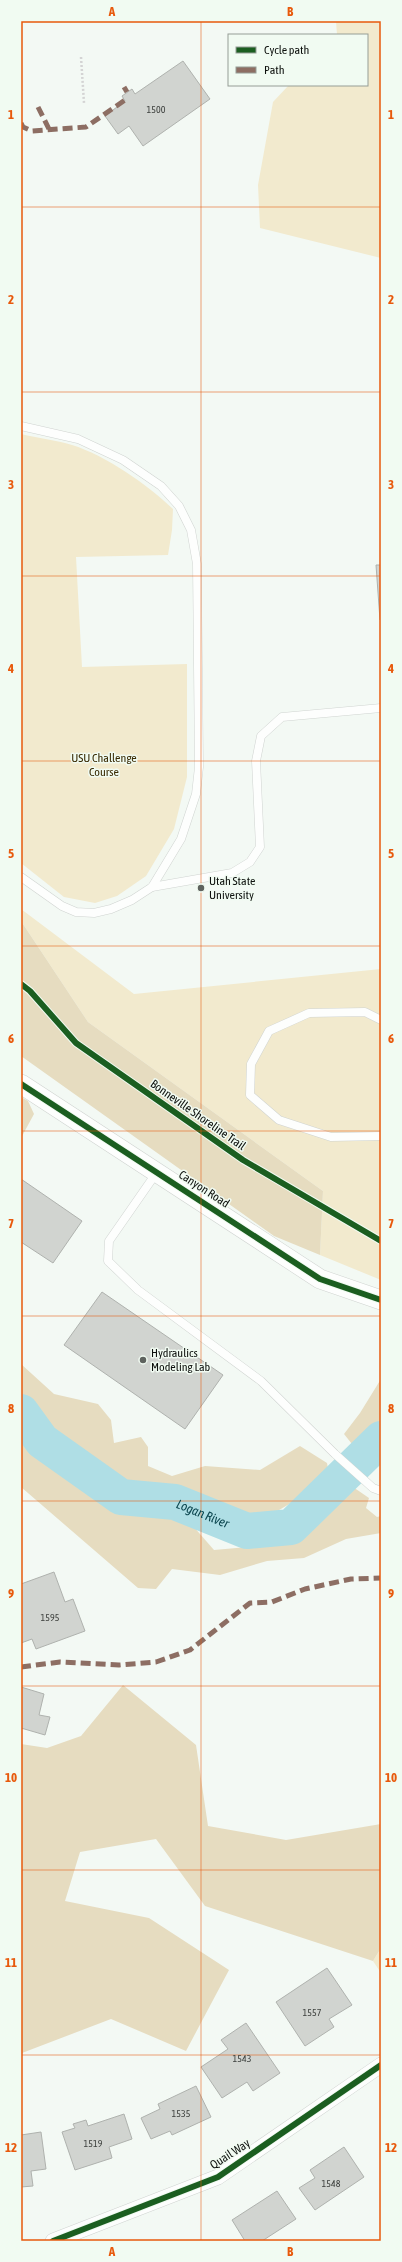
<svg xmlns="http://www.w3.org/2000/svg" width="402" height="2262" viewBox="0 0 402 2262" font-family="'Asap Condensed',sans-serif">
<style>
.green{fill:#f2eace}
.forest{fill:#e6dcc0}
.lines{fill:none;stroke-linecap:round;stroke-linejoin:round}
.river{stroke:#afdee5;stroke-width:36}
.building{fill:#d1d4d0;stroke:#afb2ae}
.service-casing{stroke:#d0d4d1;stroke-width:9}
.minor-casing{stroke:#d0d4d1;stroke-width:16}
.tertiary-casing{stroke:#d0d4d1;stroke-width:20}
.path{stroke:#d4d4d4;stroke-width:2.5;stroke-dasharray:2 2;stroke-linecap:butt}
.service{stroke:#fdfefd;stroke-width:8}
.minor{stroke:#fdfefd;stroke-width:15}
.tertiary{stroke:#fdfefd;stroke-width:19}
.quiet{stroke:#8d6e63;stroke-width:5;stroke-dasharray:10 5;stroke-linecap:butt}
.cycleway-casing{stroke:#f1fbf2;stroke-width:8}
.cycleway{stroke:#1b5e20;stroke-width:6}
.grid{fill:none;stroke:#e8590c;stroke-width:1;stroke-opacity:0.55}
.poi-dot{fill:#5e625e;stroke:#f1fbf2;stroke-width:1.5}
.labels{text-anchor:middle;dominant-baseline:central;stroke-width:3;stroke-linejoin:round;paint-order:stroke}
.number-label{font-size:10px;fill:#3e413e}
.park-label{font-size:12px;fill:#392a02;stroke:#f1fbf2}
.poi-label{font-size:12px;fill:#0d100d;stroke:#f1fbf2;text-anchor:start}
.street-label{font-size:12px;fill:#0d100d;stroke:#f1fbf2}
.water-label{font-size:13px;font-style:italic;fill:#0b464f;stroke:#f1fbf2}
.neatline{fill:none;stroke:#e8590c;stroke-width:1.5}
.grid-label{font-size:13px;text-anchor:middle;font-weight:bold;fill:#e8590c}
</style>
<rect width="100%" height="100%" fill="#f3f9f4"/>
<g class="green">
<polygon points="336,21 381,21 381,258 260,228 258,185 273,102 289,85 367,85 367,35 337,35"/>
<path d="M21 434C38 438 56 440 72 445 105 455 148 485 173 509L172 530 168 555 76 557 82 667 187 664V777L174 829 146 876 117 896 95 903 64 897 21 863Z"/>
<polygon points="21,909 134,994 381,969 381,1280 320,1255 323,1191 88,1022 21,921"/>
<polygon points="381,1948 381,1973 373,1961"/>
</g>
<g class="forest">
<polygon points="21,921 88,1022 323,1191 320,1255 274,1236 21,1056"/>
<polygon points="21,1097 28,1101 34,1114 21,1138"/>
<polygon points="21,1364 54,1394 98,1404 111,1420 114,1443 141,1437 148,1447 148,1466 172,1476 205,1466 260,1470 300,1446 327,1463 329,1474 310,1492 267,1517 237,1521 156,1489 143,1492 145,1509 193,1526 214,1550 281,1544 319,1523 353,1487 369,1498 366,1508 377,1517 381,1516 381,1533 346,1539 304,1558 267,1561 220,1575 172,1569 156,1589 138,1588 21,1487"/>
<polygon points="381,1379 381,1420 364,1439 352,1444 344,1434 360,1413"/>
<polygon points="123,1685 196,1745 208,1826 286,1840 381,1824 381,1948 373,1961 205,1906 156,1839 80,1852 65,1901 149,1918 229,1970 186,2051 111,2019 22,2053 21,1744 47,1748 81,1736"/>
</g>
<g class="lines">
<path class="river" id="s1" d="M21 1412 42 1441 121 1497 175 1502 247 1531 291 1527 381 1439"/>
</g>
<g class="building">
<polygon points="183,61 210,99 143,146 129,126 118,134 105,116 125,101 122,96 132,89 135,94"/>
<polygon points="376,565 381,565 381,620 380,620"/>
<polygon points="21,1179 82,1221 53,1263 21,1242"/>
<polygon points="102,1292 223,1375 185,1429 64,1345"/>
<polygon points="54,1572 65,1602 73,1599 85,1631 36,1649 32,1639 21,1643 21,1584"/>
<polygon points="21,1687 44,1694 39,1715 50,1717 45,1735 21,1728"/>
<polygon points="327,1968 352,2005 329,2019 334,2027 305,2046 276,2002"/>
<polygon points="246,2023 280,2073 253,2091 247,2082 222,2098 201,2067 228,2049 221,2040"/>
<polygon points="196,2086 211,2117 172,2135 170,2131 151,2139 141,2118 160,2109 158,2104"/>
<polygon points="124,2114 132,2139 109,2147 112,2158 75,2170 62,2132 75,2128 73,2124 86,2120 88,2126"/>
<polygon points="41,2132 46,2169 31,2171 33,2186 21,2187 21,2135"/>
<polygon points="344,2147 364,2177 315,2210 299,2188 315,2178 310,2170"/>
<polygon points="277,2191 296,2219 262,2241 245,2241 232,2220"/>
</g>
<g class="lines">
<g class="service-casing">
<g id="service">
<polyline points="21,426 78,439 123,460 161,486 179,506 191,530 197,564 199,767 196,794 181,839 152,887 132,900 111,909 94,913 76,912 62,906 21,877"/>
<polyline points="152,887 232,873 250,862 260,847 256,761 261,736 282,717 381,708"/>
<polyline points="381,1020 365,1012 309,1013 269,1031 251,1064 250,1095 279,1120 331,1137 381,1136"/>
<polyline points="157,1172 109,1241 108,1261 138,1290 261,1381 335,1454 373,1488 381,1491"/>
</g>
</g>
<g class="minor-casing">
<polyline id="minor" points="53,2241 218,2177 381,2065"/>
</g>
<g class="tertiary-casing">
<polyline id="tertiary" points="21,1084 320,1279 381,1300"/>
</g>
<polyline class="path" points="81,57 84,103"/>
<use href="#service" class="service"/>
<use href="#minor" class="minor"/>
<use href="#tertiary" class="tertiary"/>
<g class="quiet">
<polyline points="124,87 127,92"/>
<polyline points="38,107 49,129"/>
<polyline points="21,123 23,127 32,131 86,127 125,100"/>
<polyline points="21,1667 60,1662 119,1665 156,1662 190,1650 250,1603 272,1602 305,1589 351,1579 381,1578"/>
</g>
<g class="cycleway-casing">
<g id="cycleway">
<polyline points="21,984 30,991 76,1043 243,1160 381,1241"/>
<polyline points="21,1084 320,1279 381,1300"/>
<polyline points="53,2241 218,2177 381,2065"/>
</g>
</g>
<use href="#cycleway" class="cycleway"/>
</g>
<path class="grid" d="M201 21V2241M21 207H381M21 392H381M21 576H381M21 761H381M21 946H381M21 1131H381M21 1316H381M21 1501H381M21 1686H381M21 1870H381M21 2055H381"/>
<g class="poi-dot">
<circle cx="201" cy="888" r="4"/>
<circle cx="143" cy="1360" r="4"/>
</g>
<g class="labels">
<g class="number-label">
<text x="156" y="109">1500</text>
<text x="50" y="1617">1595</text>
<text x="312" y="2012">1557</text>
<text x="242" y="2058">1543</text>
<text x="181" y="2113">1535</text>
<text x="93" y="2143">1519</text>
<text x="331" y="2183">1548</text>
</g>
<g class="park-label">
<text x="104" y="758">USU Challenge<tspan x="104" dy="14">Course</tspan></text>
</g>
<g class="poi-label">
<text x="209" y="881">Utah State<tspan x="209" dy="14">University</tspan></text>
<text x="151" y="1353">Hydraulics<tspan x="151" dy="14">Modeling Lab</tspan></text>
</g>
<g class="street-label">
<text transform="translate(198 1115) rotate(35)">Bonneville Shoreline Trail</text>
<text transform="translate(204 1189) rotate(33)">Canyon Road</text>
<text transform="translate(230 2154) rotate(-33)">Quail Way</text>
</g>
<g class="water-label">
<text stroke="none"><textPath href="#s1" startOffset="217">Logan River</textPath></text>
</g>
</g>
<rect width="402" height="2262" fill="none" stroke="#f1fbf2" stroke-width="44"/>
<rect x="228" y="34" width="140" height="52" fill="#f1fbf2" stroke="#969d96"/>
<rect x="236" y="47" width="20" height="6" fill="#1b5e20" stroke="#969d96"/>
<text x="264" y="54" font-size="12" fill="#0d100d">Cycle path</text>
<rect x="236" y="67" width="20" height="6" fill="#8d6e63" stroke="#969d96"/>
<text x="264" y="74" font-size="12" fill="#0d100d">Path</text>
<rect x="22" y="22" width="358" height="2218" class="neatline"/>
<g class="grid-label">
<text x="112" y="16">A</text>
<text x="290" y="16">B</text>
<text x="11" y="119">1</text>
<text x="391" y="119">1</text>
<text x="11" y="304">2</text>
<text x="391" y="304">2</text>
<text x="11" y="489">3</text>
<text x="391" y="489">3</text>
<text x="11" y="673">4</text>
<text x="391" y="673">4</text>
<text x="11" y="858">5</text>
<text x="391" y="858">5</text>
<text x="11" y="1043">6</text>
<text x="391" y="1043">6</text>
<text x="11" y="1228">7</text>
<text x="391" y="1228">7</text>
<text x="11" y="1413">8</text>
<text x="391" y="1413">8</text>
<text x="11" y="1598">9</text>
<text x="391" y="1598">9</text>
<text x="11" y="1782">10</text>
<text x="391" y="1782">10</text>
<text x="11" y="1967">11</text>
<text x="391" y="1967">11</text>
<text x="11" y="2152">12</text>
<text x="391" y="2152">12</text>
<text x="112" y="2256">A</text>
<text x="290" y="2256">B</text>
</g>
</svg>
